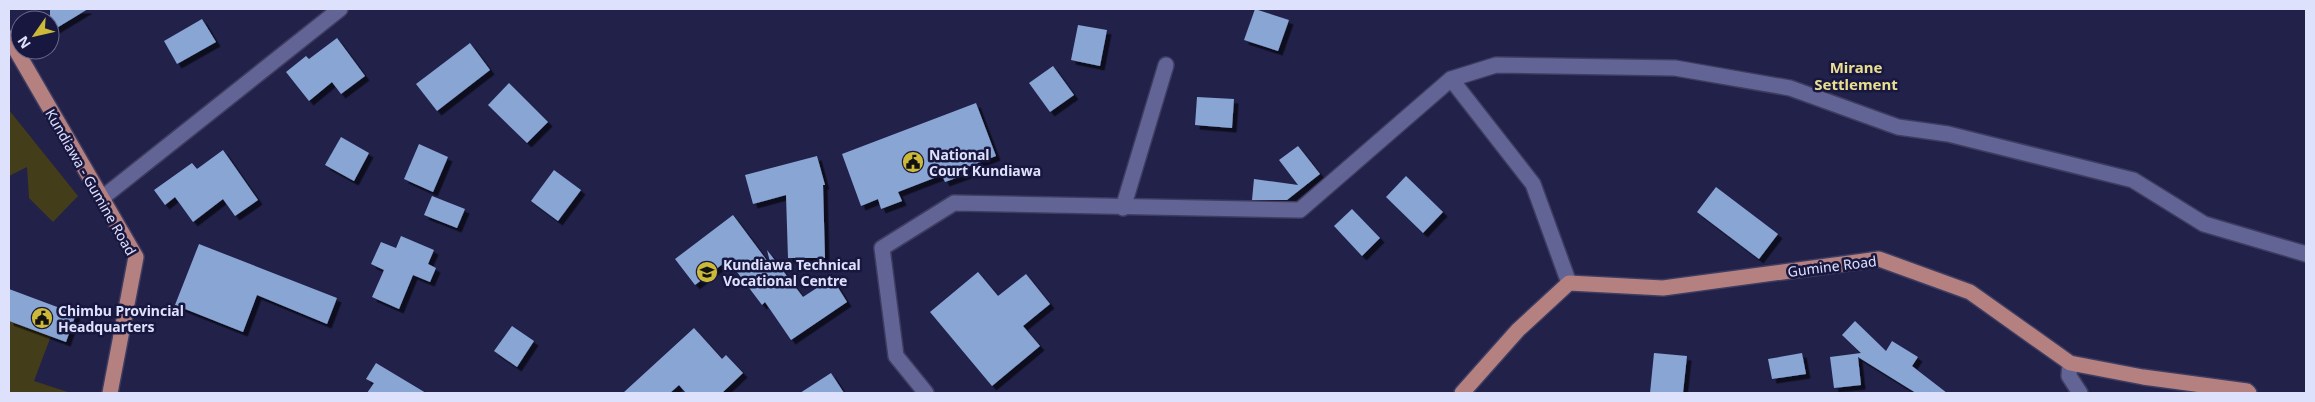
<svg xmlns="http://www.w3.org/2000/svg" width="2315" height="402" viewBox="0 0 2315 402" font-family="'Noto Sans',sans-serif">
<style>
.green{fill:#433d19}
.building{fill:#89a5d4;filter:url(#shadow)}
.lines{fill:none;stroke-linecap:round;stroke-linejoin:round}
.minor-casing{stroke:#3e3c60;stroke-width:18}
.major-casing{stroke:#3e3c60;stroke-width:18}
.minor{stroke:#616494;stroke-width:15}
.major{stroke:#b48080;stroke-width:15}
.labels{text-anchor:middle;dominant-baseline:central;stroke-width:5;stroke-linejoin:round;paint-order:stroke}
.poi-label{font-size:14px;font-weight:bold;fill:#dee1fc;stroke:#18173f;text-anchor:start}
.street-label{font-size:14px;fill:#dee1fc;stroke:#18173f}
.neighbourhood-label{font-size:15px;font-weight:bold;fill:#eade8f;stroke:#18173f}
</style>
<defs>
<filter id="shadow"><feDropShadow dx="4.5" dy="4.5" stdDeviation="0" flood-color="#0009"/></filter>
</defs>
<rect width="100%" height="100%" fill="#21214a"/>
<g class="green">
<polygon points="9,110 78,196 53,222 29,198 27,167 9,176"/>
<polygon points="9,321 51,336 34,381 71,393 9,393"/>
</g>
<g class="building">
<polygon points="50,9 88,9 50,32"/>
<polygon points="1255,9 1289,20 1278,51 1244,40"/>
<polygon points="202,19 216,42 177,64 164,41"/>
<polygon points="1078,25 1107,30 1100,66 1071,60"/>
<polygon points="337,38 365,76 341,94 332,82 309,101 286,72 306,56 309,59"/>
<polygon points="470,43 490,70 437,111 416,84"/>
<polygon points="1053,66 1074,95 1050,112 1029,83"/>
<polygon points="509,83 548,122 527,143 488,105"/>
<polygon points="1197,97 1234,99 1232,128 1195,125"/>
<polygon points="976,103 996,156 965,168 967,174 945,182 942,175 898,192 902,201 881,209 878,199 861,206 842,154"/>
<polygon points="341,137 369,153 354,181 325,165"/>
<polygon points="419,144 448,157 433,192 404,179"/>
<polygon points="1298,146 1320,174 1287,200 1252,200 1254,179 1298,185 1279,160"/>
<polygon points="223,150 258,200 235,216 223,199 193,222 175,197 165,205 154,190 192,163 197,169"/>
<polygon points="817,156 825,185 823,185 825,258 788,258 786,195 753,204 745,175"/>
<polygon points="554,170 581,190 558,221 531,201"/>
<polygon points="1406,176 1443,212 1423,233 1386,197"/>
<polygon points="1716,187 1778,234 1759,259 1697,212"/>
<polygon points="432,196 465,209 457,228 424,215"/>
<polygon points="1352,209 1380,238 1362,256 1334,226"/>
<polygon points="733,215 771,266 767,250 803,297 832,278 847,302 791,340 765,302 762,305 728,260 695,285 675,259"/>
<polygon points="401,236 434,250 428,264 436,268 430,282 413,275 399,309 372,297 384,270 371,264 381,242 396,248"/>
<polygon points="199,244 337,298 327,324 257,295 243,332 175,305"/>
<polygon points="978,272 998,296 1026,274 1050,304 1023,326 1040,346 992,386 930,312"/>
<polygon points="9,289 76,314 66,342 9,321"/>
<polygon points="1855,321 1886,351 1892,341 1918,357 1912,366 1947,393 1916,393 1858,357 1861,385 1834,388 1830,357 1861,353 1842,335"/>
<polygon points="512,326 534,341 517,367 494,351"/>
<polygon points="694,328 722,359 726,355 743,373 722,393 686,393 679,385 670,393 623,393"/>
<polygon points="1654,353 1687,356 1683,393 1650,393"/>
<polygon points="1802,353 1806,374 1772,379 1768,359"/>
<polygon points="376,363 426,393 367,393 374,383 366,379"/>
<polygon points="831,373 844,393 800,393"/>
</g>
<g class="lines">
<g class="minor-casing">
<g id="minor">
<polyline points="1451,79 1496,65 1675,68 1790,88 1898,127 1948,134 2133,180 2204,224 2306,254"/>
<polyline points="102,198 340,9"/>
<polyline points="1123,208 1166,65"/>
<polyline points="2070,363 2069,376 2080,393"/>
<polyline points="926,393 896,356 882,248 954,203 1300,210 1451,79 1533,184 1569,283"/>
</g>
</g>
<g class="major-casing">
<g id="major">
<polyline points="9,38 136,257 110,393"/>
<polyline points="1462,393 1518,330 1569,283 1663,288 1879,259 1970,292 2070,363 2143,377 2247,391 2249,393"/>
</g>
</g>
<use href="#minor" class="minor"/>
<use href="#major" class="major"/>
</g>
<defs>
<g id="civic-disc" transform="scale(1.125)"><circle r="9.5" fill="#ccb938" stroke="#18173f"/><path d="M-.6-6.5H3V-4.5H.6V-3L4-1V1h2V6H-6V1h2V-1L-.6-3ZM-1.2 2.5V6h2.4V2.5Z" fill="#111"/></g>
<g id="university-disc" transform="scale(1.125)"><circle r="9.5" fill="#ccb938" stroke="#18173f"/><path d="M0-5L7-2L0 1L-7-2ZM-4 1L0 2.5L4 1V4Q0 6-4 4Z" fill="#111"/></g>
</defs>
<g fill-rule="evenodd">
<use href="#civic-disc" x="913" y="162"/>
<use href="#university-disc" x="707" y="272"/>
<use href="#civic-disc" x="42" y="318"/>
</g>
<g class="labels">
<g class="poi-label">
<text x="929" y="154">National<tspan x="929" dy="16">Court Kundiawa</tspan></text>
<text x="723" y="264">Kundiawa Technical<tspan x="723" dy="16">Vocational Centre</tspan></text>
<text x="58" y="310">Chimbu Provincial<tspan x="58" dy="16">Headquarters</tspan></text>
</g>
<g class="street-label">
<text transform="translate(91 182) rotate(60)">Kundiawa - Gumine Road</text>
<text transform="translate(1832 266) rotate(-7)">Gumine Road</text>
</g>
<g class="neighbourhood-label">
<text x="1856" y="67">Mirane<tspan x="1856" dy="17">Settlement</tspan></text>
</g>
</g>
<rect width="2315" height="402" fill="none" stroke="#dee1fc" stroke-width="20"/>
<g transform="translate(35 35) rotate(236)"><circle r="24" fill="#18173f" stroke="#67688b"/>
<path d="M0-4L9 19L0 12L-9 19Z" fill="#ccb938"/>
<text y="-8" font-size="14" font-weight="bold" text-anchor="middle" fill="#dee1fc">N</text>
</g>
</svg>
